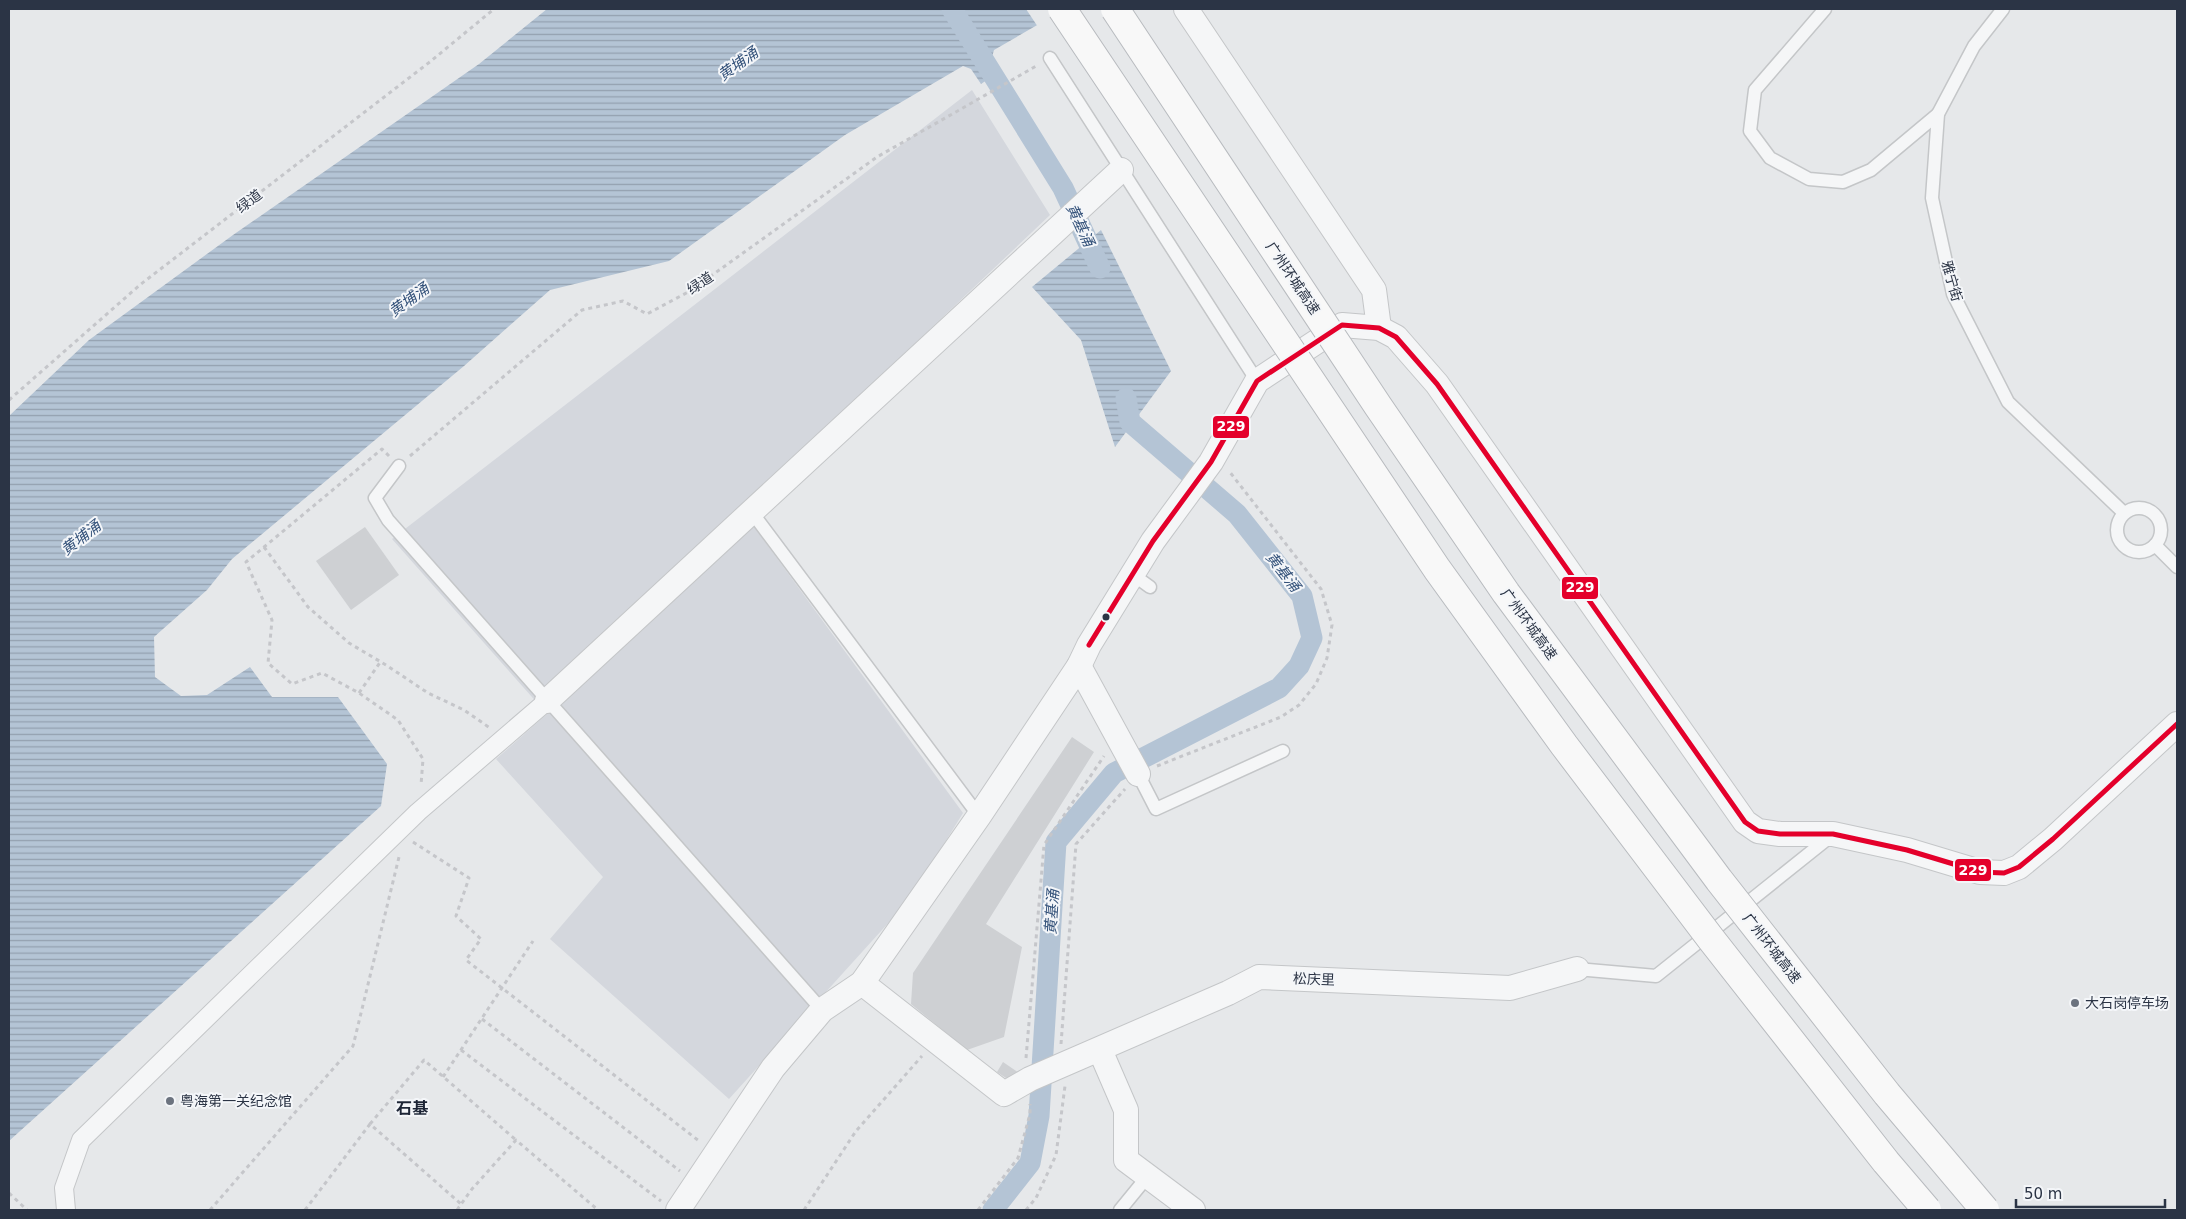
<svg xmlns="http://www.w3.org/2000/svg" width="2186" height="1219" viewBox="0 0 2186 1219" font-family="'DejaVu Sans','Noto Sans SC',sans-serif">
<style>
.built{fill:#d4d7dd}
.water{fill:url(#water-rules)}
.pier{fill:#e6e8ea}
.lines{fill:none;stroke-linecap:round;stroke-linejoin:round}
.canal{stroke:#b4c4d5;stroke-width:21}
.building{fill:#ced0d3}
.service-casing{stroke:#c4c6c8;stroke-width:15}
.pedestrian-casing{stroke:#c4c6c8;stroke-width:20}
.minor-casing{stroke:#c4c6c8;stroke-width:26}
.path{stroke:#c5c6ca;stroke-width:3;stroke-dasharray:4 4;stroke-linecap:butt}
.service{stroke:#f5f6f7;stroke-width:12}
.pedestrian{stroke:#f5f6f7;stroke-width:18}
.minor{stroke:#f5f6f7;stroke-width:24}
.motorway-bridge-casing{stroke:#b8bbbf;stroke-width:30;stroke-linecap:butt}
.motorway-bridge{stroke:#f8f8f8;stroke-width:28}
.bus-1-casing{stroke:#f4f6f9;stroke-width:9}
.bus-1{stroke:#e4002b;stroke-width:5}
.bus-dot{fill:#2b3445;stroke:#f4f6f9;stroke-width:2}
.poi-dot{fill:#6c737f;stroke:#f4f6f9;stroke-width:2}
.labels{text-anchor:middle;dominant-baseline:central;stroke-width:4;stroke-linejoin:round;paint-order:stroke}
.street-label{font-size:14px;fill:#2b3445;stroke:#f4f6f9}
.poi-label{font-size:14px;fill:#2b3445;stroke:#f4f6f9;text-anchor:start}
.water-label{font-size:15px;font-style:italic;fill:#34527a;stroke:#f4f6f9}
.quarter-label{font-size:16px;font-weight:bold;fill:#1d2536;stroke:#f4f6f9}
.line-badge{stroke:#f4f6f9;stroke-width:2}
.badge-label{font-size:14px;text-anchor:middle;font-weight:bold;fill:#fff}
</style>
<defs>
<pattern id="water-rules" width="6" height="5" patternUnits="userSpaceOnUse" patternTransform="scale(1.25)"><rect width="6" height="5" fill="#b4c4d5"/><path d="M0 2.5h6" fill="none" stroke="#93a0af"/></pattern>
</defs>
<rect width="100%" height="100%" fill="#e6e8ea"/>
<polygon class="built" points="972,90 1050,215 741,509 963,813 910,899 729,1099 550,939 603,877 496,759 547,714 392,539"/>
<g class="water">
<polygon points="547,9 1065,9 994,50 992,57 997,73 981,84 971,69 963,66 845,135 669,261 550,290 464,366 232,559 207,590 154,637 155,677 181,696 207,695 250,667 272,697 338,697 387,764 381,806 9,1141 9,416 89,340 233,235 479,64"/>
<polygon points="1101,230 1171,371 1115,447 1081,340 1032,287"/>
</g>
<polygon class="pier" points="1026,9 1067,9 1038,27"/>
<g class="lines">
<g class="canal">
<polyline points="952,9 1063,188 1100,268"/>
<polyline points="993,1210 1030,1163 1039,1116 1056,842 1114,773 1279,688 1299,666 1312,638 1302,596 1237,514 1130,422 1126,398"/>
</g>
</g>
<g class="building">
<polygon points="365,527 399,575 351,610 316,561"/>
<polygon points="1072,737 1094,752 986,924 1022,947 1004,1037 967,1050 911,1004 913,973"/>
<polygon points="1003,1062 1019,1073 1012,1082 997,1072"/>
</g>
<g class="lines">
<g class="service-casing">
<g id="service">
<polyline points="1825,9 1755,90 1750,131 1770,158 1809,179 1843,182 1871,170 1938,114"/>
<polyline points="2003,9 1974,46 1938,114 1932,198 1953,294 2008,402 2124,513"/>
<polyline points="1050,58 1257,381"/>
<polyline points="399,466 375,498 388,520 822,1010"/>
<circle cx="2139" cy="530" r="22"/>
<polyline points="751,511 979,816"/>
<polyline points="2155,545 2177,567"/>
<polyline points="1132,574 1150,587"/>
<polyline points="1138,774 1156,809 1283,751"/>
<polyline points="1577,969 1656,976 1831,836"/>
<polyline points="1120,1210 1147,1177"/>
</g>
</g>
<g class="pedestrian-casing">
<polyline id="pedestrian" points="66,1210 64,1188 81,1140 418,812 547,701"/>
</g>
<g class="minor-casing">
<g id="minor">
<polyline points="1186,9 1374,290 1379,328"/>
<polyline points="1079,666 1138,774"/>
<polyline points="547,701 1121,170"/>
<polyline points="862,983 1004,1094 1030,1079 1228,993 1259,977 1510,988 1577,969"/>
<polyline points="1100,1050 1126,1110 1126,1160 1193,1210"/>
<polyline points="678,1210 773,1068 822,1010 862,983 979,816 1079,666 1089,645 1153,541 1211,462 1257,381 1342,325 1379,328 1396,337 1437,384 1745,822 1758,831 1780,834 1833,834 1907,850 1980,872 2004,873 2019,867 2053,839 2177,724"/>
</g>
</g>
<g class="path">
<polyline points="9,400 141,284 431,61 494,9"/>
<polyline points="389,456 382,449 246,562 272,620 268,663 292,684 322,673 359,693 398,720 423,759 421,785"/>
<polyline points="410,456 582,310 623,301 647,314 690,291 877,157 1038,65"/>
<polyline points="264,547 308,607 349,643 386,665 428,693 464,710 490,728"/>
<polyline points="359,693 381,661"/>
<polyline points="1157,766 1281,717 1299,705 1316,684 1327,658 1332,625 1321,589 1229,471"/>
<polyline points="413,842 469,878 456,916 481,939 466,960 699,1141"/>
<polyline points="482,1019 680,1171"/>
<polyline points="1061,1044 1076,844 1125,789"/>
<polyline points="461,1050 661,1201"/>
<polyline points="1026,1058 1044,845 1104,756"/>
<polyline points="443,1077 533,941"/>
<polyline points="370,1124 424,1060 516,1140"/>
<polyline points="9,1193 27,1210"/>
<polyline points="210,1210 353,1046 399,857"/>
<polyline points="305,1210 370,1124 461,1204"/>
<polyline points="457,1210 472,1189 516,1140 598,1210"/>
<polyline points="804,1210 856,1131 922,1056"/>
<polyline points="978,1210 1018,1158 1030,1114 1030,1104"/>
<polyline points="1026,1210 1036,1198 1056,1155 1065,1086"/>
</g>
<use href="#service" class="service"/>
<use href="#pedestrian" class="pedestrian"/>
<use href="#minor" class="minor"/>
<g class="motorway-bridge-casing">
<g id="motorway-bridge">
<polyline points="1062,9 1437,569 1564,745 1711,939 1886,1162 1927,1210"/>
<polyline points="1115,9 1378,406 1506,593 1719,880 1887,1094 1985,1210"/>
</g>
</g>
<use href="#motorway-bridge" class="motorway-bridge"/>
<g class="bus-1-casing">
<polyline id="bus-1" points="1089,645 1153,541 1211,462 1257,381 1342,325 1379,328 1396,337 1437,384 1745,822 1758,831 1780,834 1833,834 1907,850 1980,872 2004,873 2019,867 2053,839 2177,724"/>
</g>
<use href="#bus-1" class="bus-1"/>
</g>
<circle class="bus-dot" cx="1106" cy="617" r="4.5"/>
<g class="poi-dot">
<circle cx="2075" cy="1003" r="5"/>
<circle cx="170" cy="1101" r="5"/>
</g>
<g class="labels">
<g class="street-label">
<text transform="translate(249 201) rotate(-37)">绿道</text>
<text transform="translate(1293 278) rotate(56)">广州环城高速</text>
<text transform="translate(1952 281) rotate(74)">雅宁街</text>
<text transform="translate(700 283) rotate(-34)">绿道</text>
<text transform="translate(1529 624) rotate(54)">广州环城高速</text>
<text transform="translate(1772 948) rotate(52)">广州环城高速</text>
<text transform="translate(1314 979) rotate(2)">松庆里</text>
</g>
<g class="poi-label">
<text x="2085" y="1003">大石岗停车场</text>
<text x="180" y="1101">粤海第一关纪念馆</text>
</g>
<g class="water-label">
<text transform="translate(738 64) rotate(-36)">黄埔涌</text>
<text transform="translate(1080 225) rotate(65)">黄基涌</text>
<text transform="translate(409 300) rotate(-36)">黄埔涌</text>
<text transform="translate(81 538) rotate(-38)">黄埔涌</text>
<text transform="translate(1283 572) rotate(52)">黄基涌</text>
<text transform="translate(1052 912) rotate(-86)">黄基涌</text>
</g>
<g class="quarter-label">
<text x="412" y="1108">石基</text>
</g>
</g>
<g class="line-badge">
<rect x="1212" y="415" width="38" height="24" rx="5" fill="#e4002b"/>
<rect x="1561" y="576" width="38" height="24" rx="5" fill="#e4002b"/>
<rect x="1954" y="858" width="38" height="24" rx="5" fill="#e4002b"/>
</g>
<g class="badge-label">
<text x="1231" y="431">229</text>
<text x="1580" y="592">229</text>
<text x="1973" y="875">229</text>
</g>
<rect width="2186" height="1219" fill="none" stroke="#2b3445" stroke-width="20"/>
<path d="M2016 1199v8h149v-8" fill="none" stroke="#2b3445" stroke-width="2.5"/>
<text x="2024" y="1199" font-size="15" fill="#2b3445" stroke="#f4f6f9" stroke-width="4" paint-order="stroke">50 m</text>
</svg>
